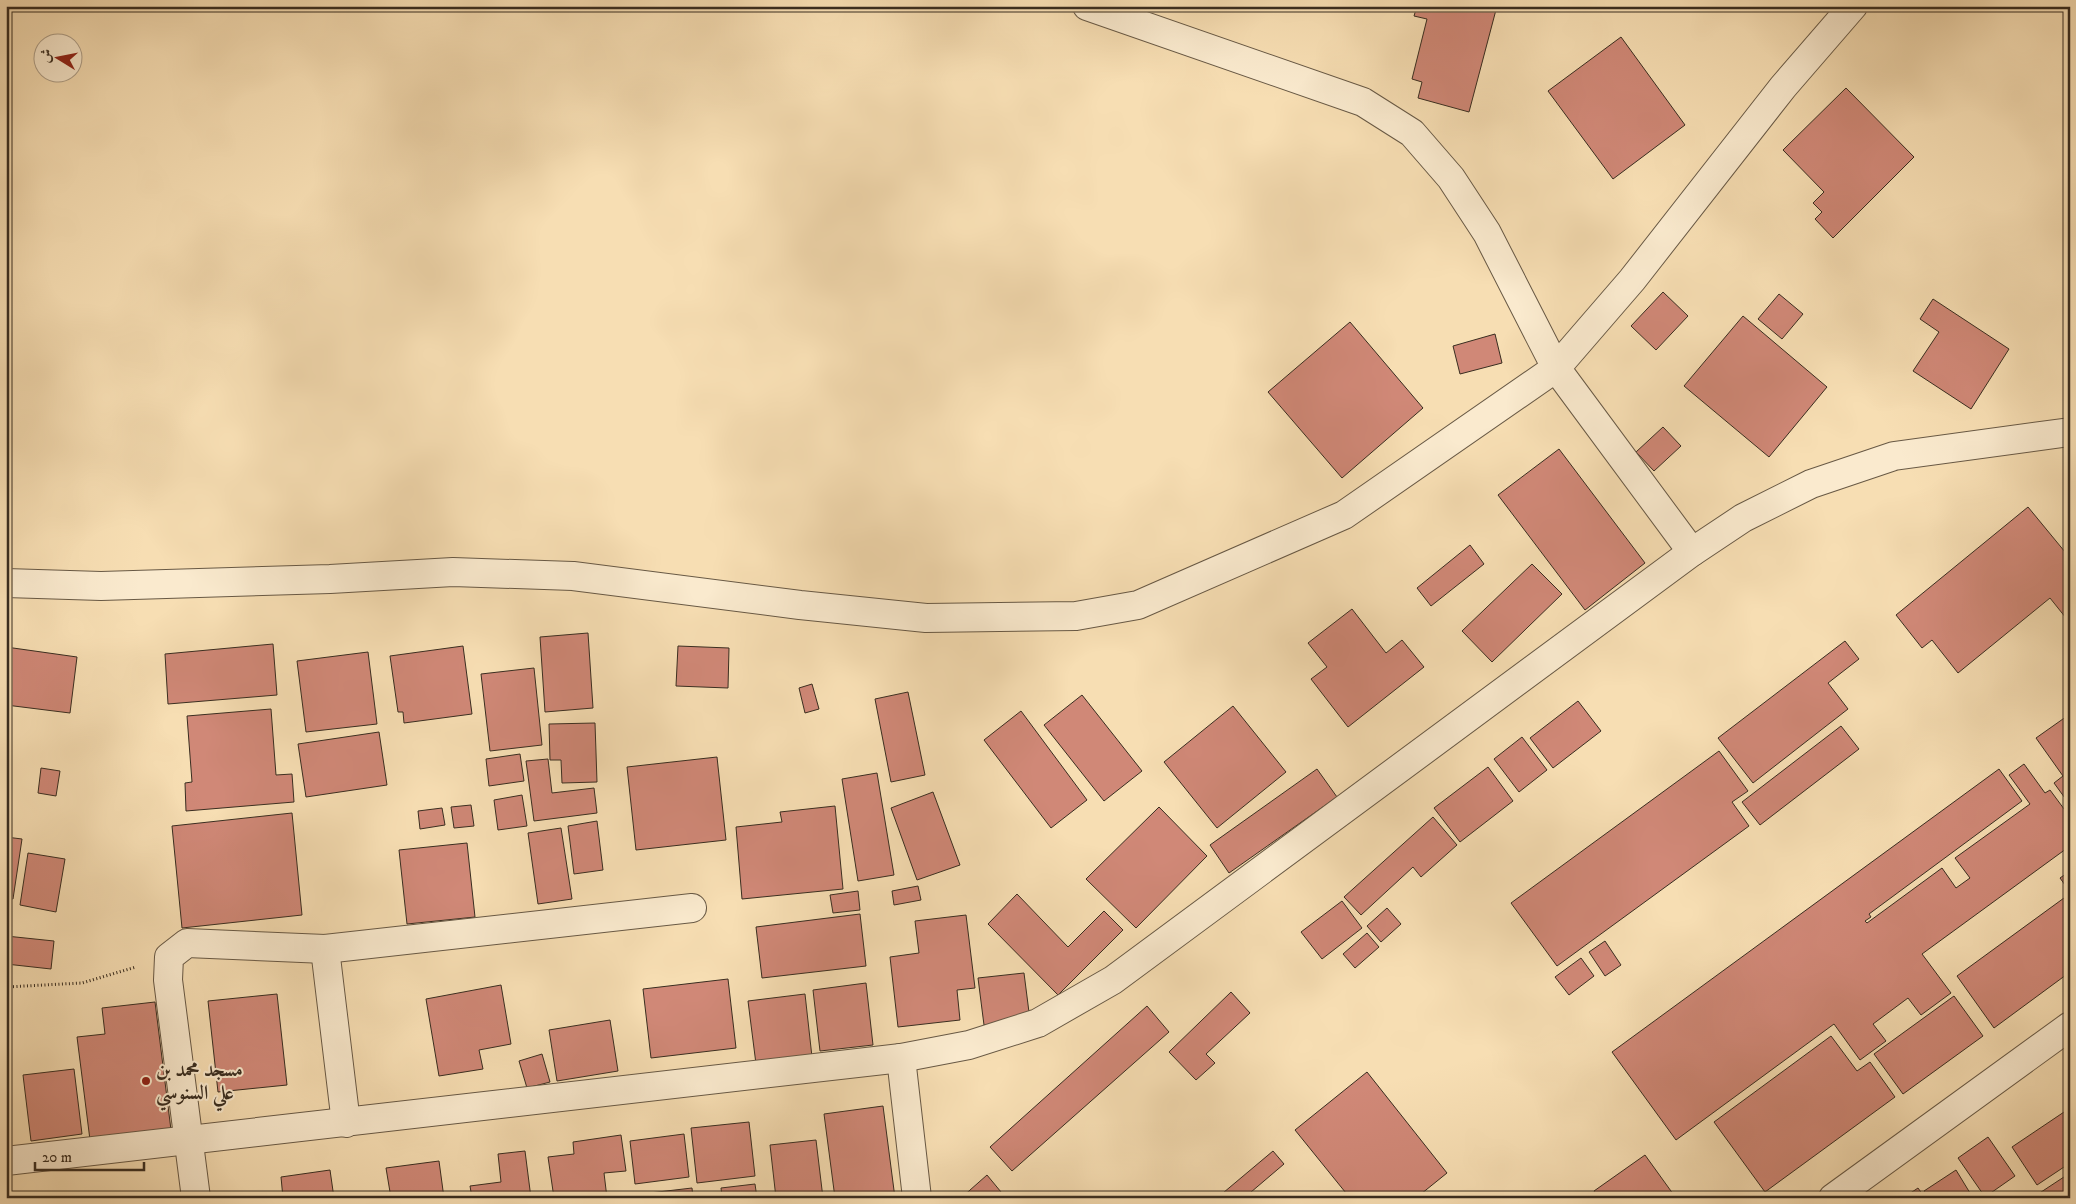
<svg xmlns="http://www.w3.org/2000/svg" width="2076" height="1204" viewBox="0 0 2076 1204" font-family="'IM FELL DW Pica',Amiri,serif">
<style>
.building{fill:#d08877;stroke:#392d20}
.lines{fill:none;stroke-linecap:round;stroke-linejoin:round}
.street-casing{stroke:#685945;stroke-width:30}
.path{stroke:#392d20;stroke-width:3;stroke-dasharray:1 2.5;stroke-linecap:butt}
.street{stroke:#faeace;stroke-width:28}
.poi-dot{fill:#8f2418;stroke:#faeace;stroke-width:2}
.labels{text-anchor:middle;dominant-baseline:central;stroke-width:4;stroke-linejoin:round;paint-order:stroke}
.poi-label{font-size:20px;font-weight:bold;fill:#392d20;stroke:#faeace;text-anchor:start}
</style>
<rect width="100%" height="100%" fill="#f7deb3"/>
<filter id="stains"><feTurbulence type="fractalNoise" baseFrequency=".004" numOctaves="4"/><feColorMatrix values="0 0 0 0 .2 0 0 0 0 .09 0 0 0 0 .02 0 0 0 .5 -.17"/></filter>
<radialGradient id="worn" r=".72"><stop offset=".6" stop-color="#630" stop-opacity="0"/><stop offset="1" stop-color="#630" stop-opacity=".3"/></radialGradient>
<g class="building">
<polygon points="1417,6 1497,6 1469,112 1418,98 1422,82 1412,79 1427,19 1414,16"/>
<polygon points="1621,37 1685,125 1613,179 1548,91"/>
<polygon points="1846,88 1914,157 1833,238 1815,219 1822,212 1813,203 1824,192 1783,150"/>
<polygon points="1663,292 1688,316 1656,350 1631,326"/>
<polygon points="1779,294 1803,314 1782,339 1758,319"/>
<polygon points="1933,299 2009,349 1971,409 1913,371 1939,332 1920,319"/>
<polygon points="1743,316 1827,387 1769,457 1684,386"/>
<polygon points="1350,322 1423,408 1342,478 1268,392"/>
<polygon points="1495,334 1502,363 1460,374 1453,346"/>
<polygon points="1663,427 1681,446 1654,471 1636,452"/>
<polygon points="1559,449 1645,563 1585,610 1498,495"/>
<polygon points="2028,507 2070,558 2070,623 2050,598 1958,673 1932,640 1922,648 1896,615"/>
<polygon points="1470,545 1484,564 1431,606 1417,588"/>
<polygon points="1532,564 1562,594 1492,662 1462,631"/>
<polygon points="1352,609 1386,653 1402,640 1424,667 1348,727 1311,679 1327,667 1308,643"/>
<polygon points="588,633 593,708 545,712 540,637"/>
<polygon points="1845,641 1859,659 1828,683 1848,709 1753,783 1718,738"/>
<polygon points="273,644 277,695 168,704 165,654"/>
<polygon points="463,646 472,714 404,723 403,712 398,712 390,656"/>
<polygon points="678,646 729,648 728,688 676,686"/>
<polygon points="6,647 77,657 70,713 6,705"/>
<polygon points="368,652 377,724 306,732 297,661"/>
<polygon points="534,668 542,745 490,751 481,674"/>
<polygon points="812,684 819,709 805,713 799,688"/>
<polygon points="908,692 925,775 891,782 875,699"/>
<polygon points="1082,695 1142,771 1104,801 1044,725"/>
<polygon points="1578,701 1601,731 1553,768 1530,738"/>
<polygon points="1233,706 1286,772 1217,828 1164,762"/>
<polygon points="271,709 276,775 292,774 294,802 186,811 185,783 192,782 187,716"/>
<polygon points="1021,711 1087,800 1051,828 984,740"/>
<polygon points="2070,714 2070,805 2054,783 2063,776 2036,738"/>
<polygon points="595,723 597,782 562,783 561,760 550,760 549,724"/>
<polygon points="1841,726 1859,749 1760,825 1742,802"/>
<polygon points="379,732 387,785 306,797 298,744"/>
<polygon points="1522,737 1547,770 1519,792 1494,759"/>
<polygon points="1719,751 1748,791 1732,802 1749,826 1557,966 1511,903"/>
<polygon points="520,754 524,781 489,786 486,759"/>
<polygon points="717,757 726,840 636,850 627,767"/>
<polygon points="548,759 552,793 594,788 597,813 534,821 526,761"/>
<polygon points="2024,764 2045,793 2050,790 2070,817 2070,846 1922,954 1951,993 1921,1015 1908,998 1873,1024 1886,1041 1860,1060 1834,1024 1676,1140 1612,1052 1999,769 2022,801 1869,914 1871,917 1865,921 1867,923 1942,868 1956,888 1970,878 1955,858 2030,804 2009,775"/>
<polygon points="1488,767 1513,801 1460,842 1434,808"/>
<polygon points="41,768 60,771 56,796 38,793"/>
<polygon points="1317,769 1337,797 1229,873 1210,845"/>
<polygon points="877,773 894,875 858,881 842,779"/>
<polygon points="933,792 960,865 917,880 891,808"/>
<polygon points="522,795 527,826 498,830 494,800"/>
<polygon points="471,805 474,826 454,828 451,807"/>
<polygon points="835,806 843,889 742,899 736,827 782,822 780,812"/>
<polygon points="1159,807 1207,856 1136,928 1086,879"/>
<polygon points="442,808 445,825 420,829 418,811"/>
<polygon points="292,813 302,915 182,928 172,826"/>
<polygon points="1433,817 1457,845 1421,877 1413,867 1361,915 1344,897"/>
<polygon points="597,821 603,870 574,874 568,826"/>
<polygon points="561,828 572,899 538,904 528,833"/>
<polygon points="6,837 22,839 13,899 6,898"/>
<polygon points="467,843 475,917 407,924 399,850"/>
<polygon points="28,853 65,859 56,912 20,905"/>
<polygon points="2070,871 2070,892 2060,878"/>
<polygon points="918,886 921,900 894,905 892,891"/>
<polygon points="858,891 860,910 833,913 830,895"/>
<polygon points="1017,894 1068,947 1104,911 1123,930 1058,995 988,924"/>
<polygon points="2064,898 2070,905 2070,972 1994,1028 1957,976"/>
<polygon points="1342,901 1362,928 1322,959 1301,932"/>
<polygon points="1387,908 1401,924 1381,942 1367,926"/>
<polygon points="860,914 866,966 762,978 756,927"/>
<polygon points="966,915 975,988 957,990 960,1020 898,1027 890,957 919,953 915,921"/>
<polygon points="1367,933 1379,947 1355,968 1343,954"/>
<polygon points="6,936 54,941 51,969 6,964"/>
<polygon points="1605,941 1621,965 1605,976 1589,952"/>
<polygon points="1581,958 1594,976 1569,995 1555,977"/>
<polygon points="1024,973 1030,1020 984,1025 978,978"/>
<polygon points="728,979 736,1048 651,1058 643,989"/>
<polygon points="866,983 873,1045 820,1051 813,990"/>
<polygon points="501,985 511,1044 479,1050 483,1069 439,1076 426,999"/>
<polygon points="1231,992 1250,1013 1206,1054 1215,1063 1196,1080 1169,1052"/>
<polygon points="277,994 287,1085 218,1092 208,1001"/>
<polygon points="805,994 812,1057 756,1064 748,1001"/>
<polygon points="1954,996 1983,1036 1903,1094 1874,1054"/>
<polygon points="155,1002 171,1130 90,1140 77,1037 105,1034 102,1008"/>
<polygon points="1147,1006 1169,1032 1012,1171 990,1147"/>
<polygon points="610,1020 618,1071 557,1081 549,1030"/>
<polygon points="1831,1036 1857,1071 1870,1062 1895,1097 1765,1192 1714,1122"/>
<polygon points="542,1054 550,1082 527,1088 519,1061"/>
<polygon points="74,1069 82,1134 31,1141 23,1075"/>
<polygon points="1367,1072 1447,1173 1416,1198 1350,1198 1295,1130"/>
<polygon points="883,1106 895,1198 835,1198 824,1114"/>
<polygon points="2070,1108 2070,1163 2037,1185 2012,1147"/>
<polygon points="749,1122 755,1176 697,1183 691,1128"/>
<polygon points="684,1134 689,1177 635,1184 630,1141"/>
<polygon points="621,1135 626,1171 604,1173 607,1198 554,1198 548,1157 574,1154 573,1142"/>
<polygon points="1988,1137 2015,1176 1985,1197 1958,1158"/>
<polygon points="816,1140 823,1198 776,1198 770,1145"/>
<polygon points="525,1151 531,1198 472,1198 470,1186 501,1182 498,1154"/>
<polygon points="1273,1151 1284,1164 1244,1198 1217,1198"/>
<polygon points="1645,1155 1676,1198 1598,1198 1594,1191"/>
<polygon points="439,1161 444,1198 391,1198 386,1168"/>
<polygon points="330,1170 334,1198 283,1198 281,1177"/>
<polygon points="1956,1170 1970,1193 1963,1198 1929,1198 1924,1191"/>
<polygon points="2070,1173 2070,1198 2032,1198"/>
<polygon points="987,1175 1006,1198 961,1198"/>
<polygon points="755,1184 757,1198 722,1198 721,1188"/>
<polygon points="692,1188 693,1198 615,1198 615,1197"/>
<polygon points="1918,1188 1925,1198 1903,1198"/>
<polygon points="268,1193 269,1198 235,1198"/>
</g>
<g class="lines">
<g class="street-casing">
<g id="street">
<polyline points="1087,6 1363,102 1412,133 1451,178 1487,233 1556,368 1692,552"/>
<polyline points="6,583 101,586 330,579 453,572 573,576 800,605 926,618 1076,616 1138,605 1344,515 1556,368 1632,280 1783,87 1853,6"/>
<polyline points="325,949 346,1123"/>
<polyline points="901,1058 917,1198"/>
<polyline points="6,1161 901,1058 969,1045 1038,1023 1113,980 1692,552 1743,518 1811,484 1894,456 2070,432"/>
<polyline points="196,1198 168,980 169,957 187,943 325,949 692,908"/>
<polyline points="1833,1198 2070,1026"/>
</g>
</g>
<polyline class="path" points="6,987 82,983 136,967"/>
<use href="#street" class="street"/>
</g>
<circle class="poi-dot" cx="146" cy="1081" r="5"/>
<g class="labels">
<g class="poi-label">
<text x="156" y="1070">مسجد محمد بن<tspan x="156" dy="23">علي السنوسي</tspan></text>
</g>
</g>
<rect width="2076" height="1204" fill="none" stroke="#f7deb3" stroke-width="25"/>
<rect x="8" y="8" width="2061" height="1189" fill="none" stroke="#392d20" stroke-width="2.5"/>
<rect x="12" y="12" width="2051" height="1179" fill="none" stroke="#392d20"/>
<g transform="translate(58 58) rotate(280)"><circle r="24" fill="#faeace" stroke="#ad9e88"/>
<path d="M0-4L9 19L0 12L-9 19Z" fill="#8f2418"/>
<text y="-8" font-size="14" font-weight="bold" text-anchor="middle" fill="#392d20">ش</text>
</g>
<path d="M35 1162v8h109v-8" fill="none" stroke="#392d20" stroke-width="2.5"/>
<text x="42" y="1162" font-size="15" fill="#392d20" stroke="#faeace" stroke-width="4" paint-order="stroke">20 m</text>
<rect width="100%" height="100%" filter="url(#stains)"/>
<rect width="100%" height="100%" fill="url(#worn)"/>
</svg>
